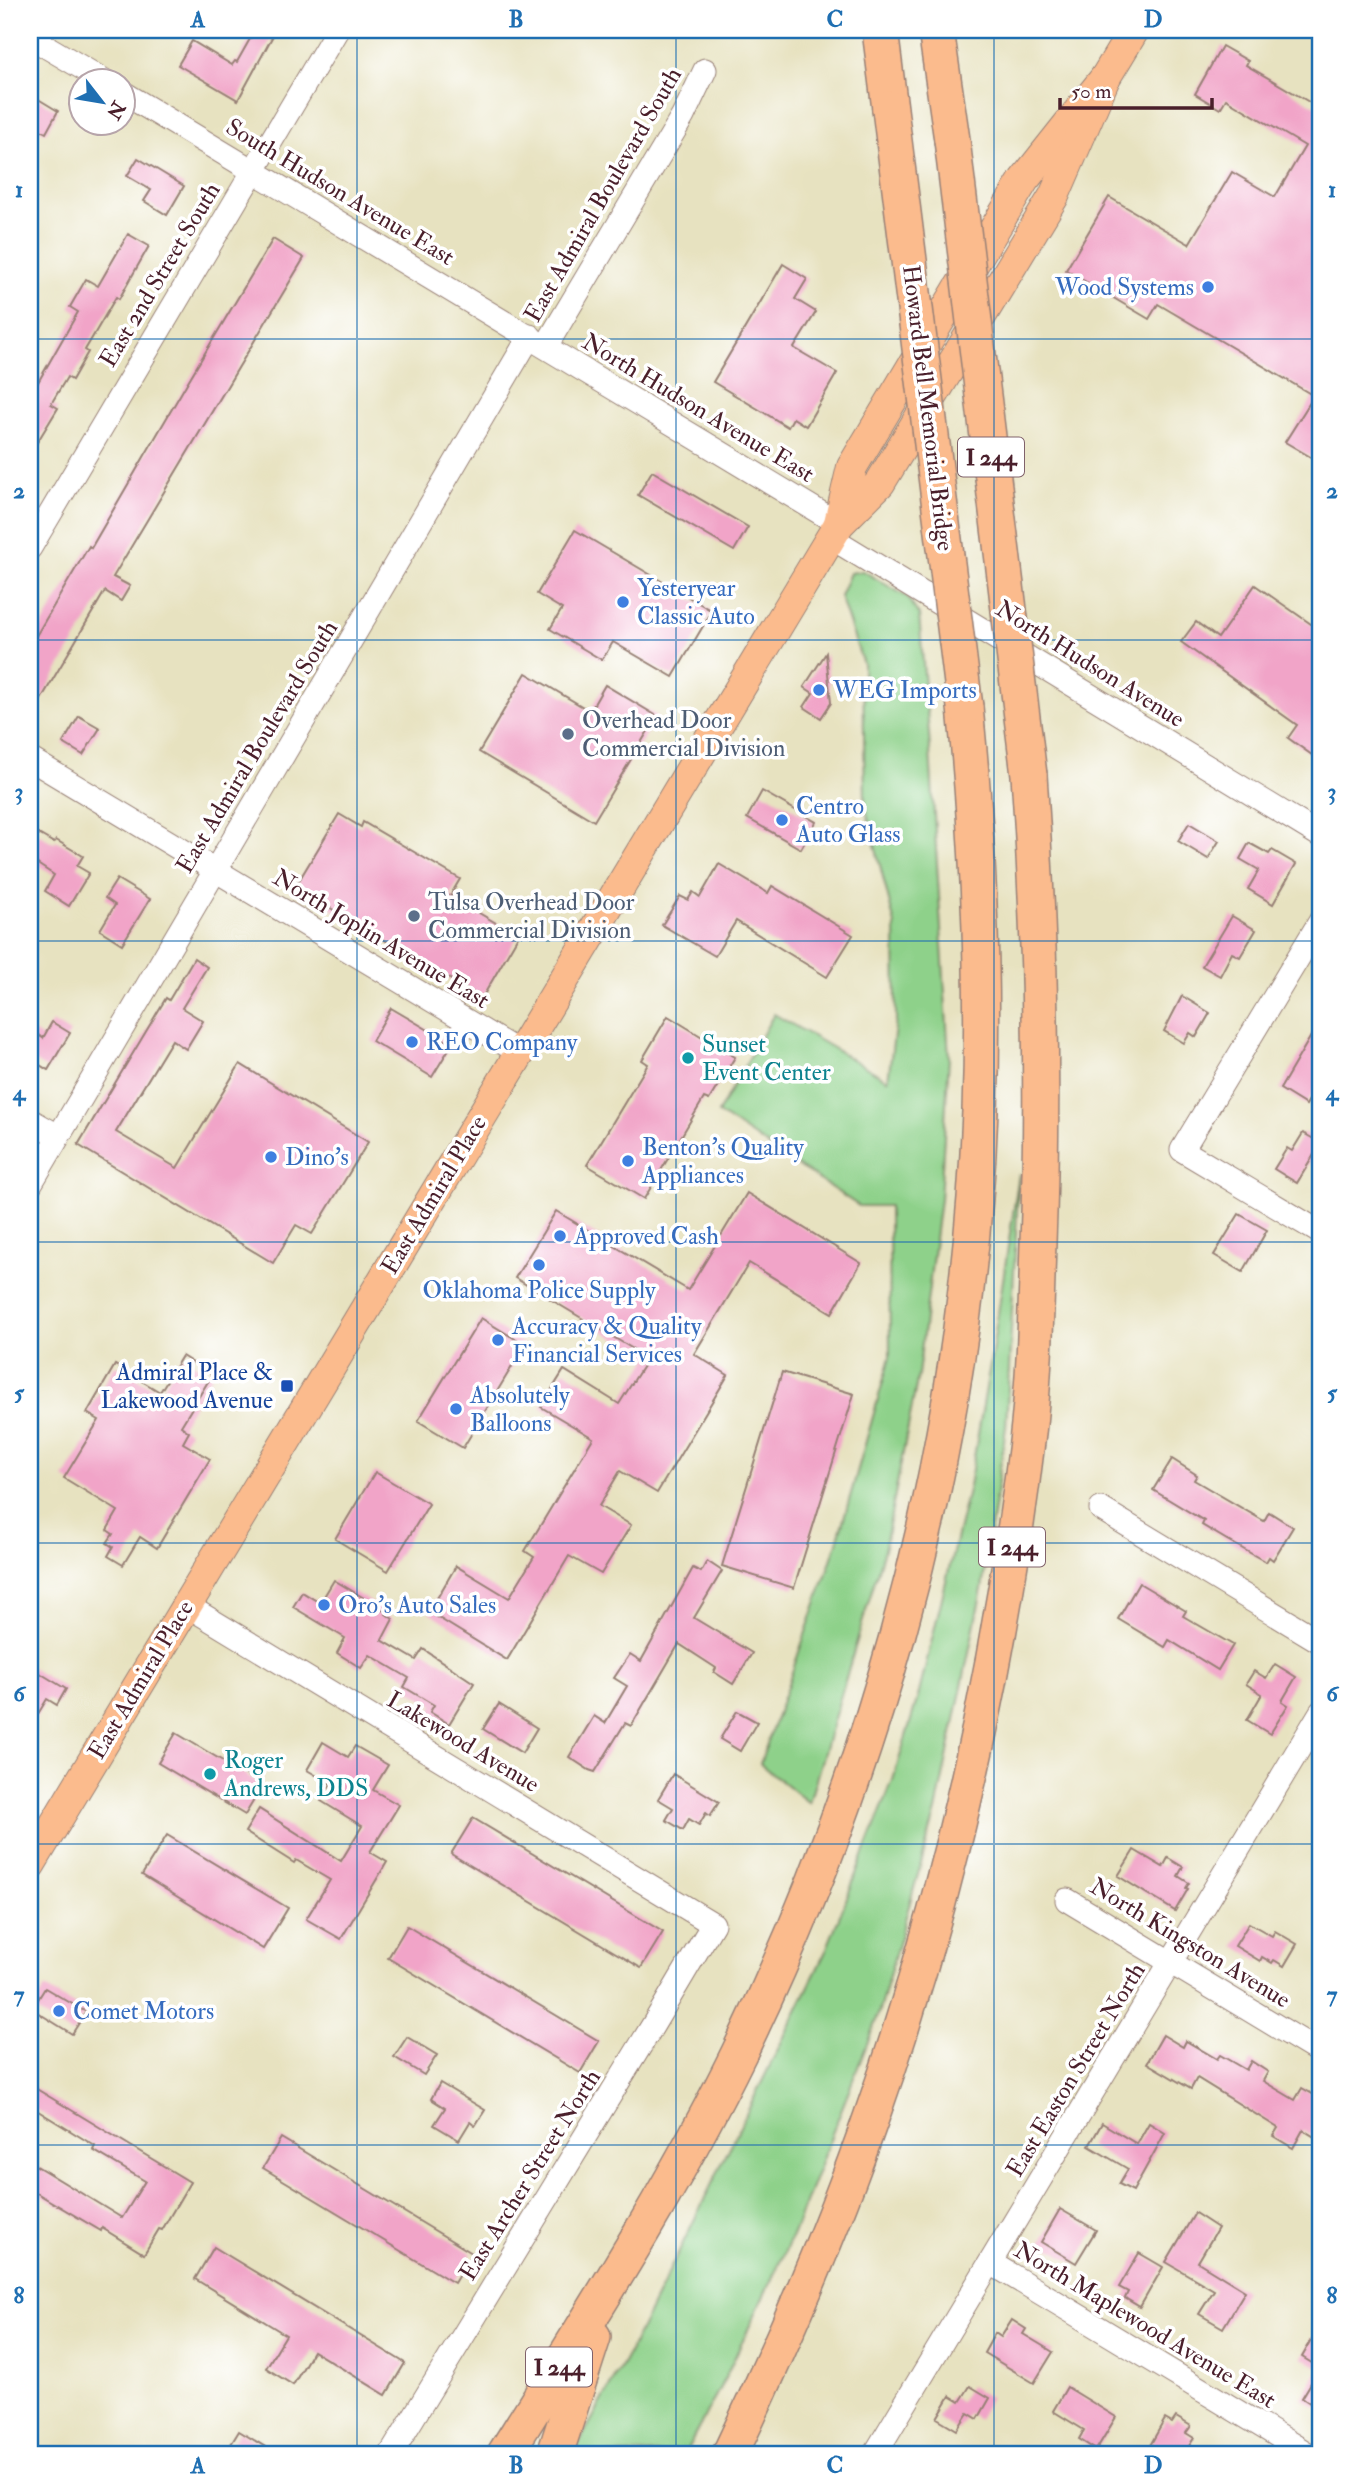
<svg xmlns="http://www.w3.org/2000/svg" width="1351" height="2484" viewBox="0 0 1351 2484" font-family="'IM FELL Double Pica',serif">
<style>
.green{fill:#8ed18a;stroke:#6c785a;stroke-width:2}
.building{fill:#f1a4c8}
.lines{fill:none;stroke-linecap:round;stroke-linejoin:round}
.minor-casing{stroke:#988076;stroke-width:25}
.major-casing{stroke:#988076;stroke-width:32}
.highway-casing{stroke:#988076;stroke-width:38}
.minor{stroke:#fff;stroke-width:23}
.major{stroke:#fbbb8d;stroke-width:30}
.highway{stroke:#fbbb8d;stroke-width:35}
.highway-bridge-casing{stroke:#988076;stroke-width:38;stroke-linecap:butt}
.highway-bridge{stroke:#fbbb8d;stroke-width:35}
.grid{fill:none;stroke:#1f6fb2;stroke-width:2;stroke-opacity:0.55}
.shop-dot{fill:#3f7fe0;stroke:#fff;stroke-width:2.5}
.service-dot{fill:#5c6f8a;stroke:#fff;stroke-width:2.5}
.culture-dot{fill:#0f9aa8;stroke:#fff;stroke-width:2.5}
.transit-dot{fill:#1a4fb4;stroke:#fff;stroke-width:2.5}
.labels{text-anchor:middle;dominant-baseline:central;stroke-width:7;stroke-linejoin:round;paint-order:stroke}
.shield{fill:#fff;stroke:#80626b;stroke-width:2}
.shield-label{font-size:23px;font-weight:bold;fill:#4a1f2b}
.street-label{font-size:24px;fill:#4a1f2b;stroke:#fff}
.shop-label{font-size:24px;fill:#366cbe;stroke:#fff;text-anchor:start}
.service-label{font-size:24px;fill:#4e5e75;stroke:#fff;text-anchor:start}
.culture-label{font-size:24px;fill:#0d838f;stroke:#fff;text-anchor:start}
.transit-label{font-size:24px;fill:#164399;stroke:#fff;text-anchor:end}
.neatline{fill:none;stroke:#1f6fb2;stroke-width:2.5}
.grid-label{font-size:23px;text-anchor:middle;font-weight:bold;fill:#1f6fb2}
</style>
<rect width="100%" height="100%" fill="#fff"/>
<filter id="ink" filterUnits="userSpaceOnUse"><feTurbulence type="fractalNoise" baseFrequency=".0143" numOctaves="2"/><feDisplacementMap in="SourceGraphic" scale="14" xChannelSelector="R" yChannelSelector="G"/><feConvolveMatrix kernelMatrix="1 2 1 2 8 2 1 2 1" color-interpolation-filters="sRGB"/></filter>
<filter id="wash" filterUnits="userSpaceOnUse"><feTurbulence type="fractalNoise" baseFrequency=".00686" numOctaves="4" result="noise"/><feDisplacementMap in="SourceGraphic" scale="28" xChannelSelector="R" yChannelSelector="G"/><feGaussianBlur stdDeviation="1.57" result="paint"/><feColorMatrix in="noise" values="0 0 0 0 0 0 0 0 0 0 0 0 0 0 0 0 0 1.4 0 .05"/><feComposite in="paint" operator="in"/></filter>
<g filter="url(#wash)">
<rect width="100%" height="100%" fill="#e7e2c0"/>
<g class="green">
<polygon points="863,571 907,597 919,615 929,734 949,1058 940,1199 918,1375 885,1546 809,1803 760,1764 836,1546 890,1357 889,1206 859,1206 718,1113 774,1014 888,1080 896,1020 895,925 865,805 863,664 840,596 850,573"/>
<polygon points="1019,1174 1006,1427 982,1589 936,1811 877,2018 793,2234 726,2376 685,2454 573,2454 634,2343 825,1953 893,1780 919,1693 969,1486 992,1353"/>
</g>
<g id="blocks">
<g class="building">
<polygon points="255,30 276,30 238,100 178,65 192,41 232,65 235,61 237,62"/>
<polygon points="1222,46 1248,61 1246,65 1321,109 1321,463 1285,442 1314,396 1158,304 1149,319 1066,270 1109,197 1189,244 1232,172 1275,197 1305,146 1226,99 1220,109 1195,94"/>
<polygon points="30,94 58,111 46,133 30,124"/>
<polygon points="138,158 184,186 167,215 144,201 151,190 127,176"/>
<polygon points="128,234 149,246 119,299 116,297 85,350 88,352 72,380 67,377 51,404 58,408 30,454 30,379 37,384 78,312 70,307 86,279 98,286"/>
<polygon points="273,239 304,258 113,577 130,586 121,601 105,591 30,718 30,646 89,546 91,548 187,383"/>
<polygon points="783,264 807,279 795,299 816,312 794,348 837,373 806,426 793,418 788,427 713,382"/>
<polygon points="652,471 748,527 734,551 638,495"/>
<polygon points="575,530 712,611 673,677 613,642 602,660 550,629 562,609 537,594"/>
<polygon points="1255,585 1321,631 1321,741 1312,755 1288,738 1297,725 1181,642 1196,622 1218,638"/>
<polygon points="826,653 831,703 821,718 804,707 813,693 804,687"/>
<polygon points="526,673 590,711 605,685 657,716 594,821 479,752"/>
<polygon points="79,716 100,728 83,755 63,743"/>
<polygon points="762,791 816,822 801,849 747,818"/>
<polygon points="339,814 361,827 363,822 460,879 450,896 518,936 482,998 295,887"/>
<polygon points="1189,823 1219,841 1208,859 1178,841"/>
<polygon points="30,829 54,843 56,840 83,856 77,866 89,873 69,906 45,891 54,875 30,859"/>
<polygon points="1249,843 1269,854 1272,850 1296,864 1273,904 1248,889 1259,870 1240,859"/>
<polygon points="719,864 768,893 772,886 853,935 827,977 736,921 715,956 662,925 680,896 688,900 693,892 700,897"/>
<polygon points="117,879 150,899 122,944 100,930 115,905 105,898"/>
<polygon points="1232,916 1256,930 1240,957 1232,953 1220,976 1202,966"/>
<polygon points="194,958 207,967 182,1008 203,1021 186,1049 172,1040 116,1132 177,1168 240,1064 368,1142 312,1234 296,1225 273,1263 78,1145 166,998 169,1000"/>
<polygon points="1182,996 1210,1013 1196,1037 1190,1033 1184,1043 1164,1031"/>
<polygon points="391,1008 452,1044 432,1077 372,1041"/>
<polygon points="668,1016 735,1057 709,1100 704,1098 644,1199 587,1165 648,1064 642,1060"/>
<polygon points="1321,1019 1321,1079 1306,1105 1280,1089"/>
<polygon points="52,1022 70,1033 48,1070 30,1059 30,1030 43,1038"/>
<polygon points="1303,1133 1321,1143 1297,1183 1274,1169 1287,1148 1292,1151"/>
<polygon points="747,1193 861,1263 832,1313 749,1263 694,1354 728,1375 657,1493 620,1471 599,1506 631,1525 601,1574 569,1556 507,1660 429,1612 456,1566 509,1598 534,1557 525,1551 593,1438 541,1407 564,1370 619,1404 648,1358 515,1278 556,1211 688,1290"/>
<polygon points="1239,1214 1267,1230 1243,1272 1214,1255"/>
<polygon points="481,1318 525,1345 463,1448 418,1421"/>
<polygon points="182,1356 212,1375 181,1426 189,1432 183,1443 210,1459 157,1548 140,1537 123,1565 108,1556 113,1547 107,1543 113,1534 107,1530 118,1511 64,1478 99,1420 87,1413 115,1365 160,1392"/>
<polygon points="782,1372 854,1394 794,1588 722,1566"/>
<polygon points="1172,1459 1197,1475 1194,1480 1264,1521 1269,1512 1293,1527 1273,1560 1269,1557 1266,1562 1227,1540 1202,1525 1204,1521 1153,1490"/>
<polygon points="375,1472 429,1504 388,1571 335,1539"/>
<polygon points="707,1561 722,1571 694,1618 752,1653 733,1684 714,1672 716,1668 679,1644 631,1726 625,1723 595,1772 589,1770 569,1757 594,1716 605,1723 627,1686 614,1678 630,1654 641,1661 693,1568 701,1572"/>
<polygon points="334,1580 387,1612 386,1614 393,1619 382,1640 416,1660 423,1649 474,1683 449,1724 430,1712 434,1705 404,1687 409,1678 370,1655 361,1668 337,1653 345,1638 293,1607 302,1592 320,1603"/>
<polygon points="1139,1583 1186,1611 1183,1616 1233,1645 1218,1670 1169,1640 1165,1647 1118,1619"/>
<polygon points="1275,1664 1296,1677 1282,1701 1288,1705 1270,1734 1247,1720 1262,1694 1246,1684 1254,1671 1266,1678"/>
<polygon points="30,1667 66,1689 57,1705 47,1699 30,1727"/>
<polygon points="499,1704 537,1728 522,1753 483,1729"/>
<polygon points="737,1711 757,1722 740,1751 720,1739"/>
<polygon points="176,1733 263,1785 245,1815 158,1763"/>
<polygon points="323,1742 348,1757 355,1746 388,1765 373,1790 399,1805 370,1852 387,1862 341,1939 306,1919 330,1880 296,1860 294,1863 245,1832 259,1809 341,1861 362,1826 321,1801 331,1784 307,1770"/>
<polygon points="673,1774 719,1802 710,1816 706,1813 699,1825 689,1819 683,1830 666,1820 673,1808 658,1799"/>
<polygon points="473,1818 663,1932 641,1968 451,1854"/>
<polygon points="167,1835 288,1908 263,1949 142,1875"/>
<polygon points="1134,1850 1163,1867 1168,1858 1183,1867 1178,1876 1189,1883 1186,1888 1188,1889 1175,1911 1118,1876"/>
<polygon points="1249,1923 1272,1936 1275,1931 1297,1944 1284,1966 1274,1960 1272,1963 1262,1957 1260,1961 1235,1946"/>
<polygon points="407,1926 599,2041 580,2073 388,1958"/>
<polygon points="45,1988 86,2012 72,2034 32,2009"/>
<polygon points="1163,2035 1183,2047 1186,2041 1217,2059 1220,2055 1246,2070 1251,2061 1268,2072 1263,2081 1295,2100 1302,2088 1321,2099 1321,2141 1303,2130 1293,2148 1273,2136 1278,2128 1197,2078 1191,2089 1147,2063"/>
<polygon points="407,2037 437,2055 424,2075 394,2057"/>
<polygon points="440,2083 485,2110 475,2126 470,2122 459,2140 434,2125 445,2108 431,2099"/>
<polygon points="30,2085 190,2182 162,2230 159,2229 144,2254 102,2228 101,2231 30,2189 30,2162 122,2218 145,2181 93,2150 95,2146 30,2106"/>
<polygon points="1102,2123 1137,2144 1149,2123 1165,2133 1133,2191 1119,2184 1128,2169 1089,2146"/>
<polygon points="281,2138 472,2253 454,2283 263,2168"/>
<polygon points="1060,2209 1096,2230 1076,2263 1041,2242"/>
<polygon points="1195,2213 1218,2228 1198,2262 1245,2291 1223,2328 1199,2314 1214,2290 1166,2262"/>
<polygon points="214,2247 405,2363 386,2395 313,2351 293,2385 266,2368 286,2335 195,2279"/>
<polygon points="1139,2253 1163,2267 1140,2307 1125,2298 1128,2292 1119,2287"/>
<polygon points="1012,2320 1026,2329 1023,2334 1053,2352 1034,2383 984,2353 995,2333 1001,2337"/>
<polygon points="1321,2324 1321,2410 1302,2398 1320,2368 1302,2357"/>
<polygon points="970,2386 990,2398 978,2419 968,2413 957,2430 937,2418 950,2396 960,2402"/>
<polygon points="1067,2387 1116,2417 1096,2450 1079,2439 1084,2430 1053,2411"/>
<polygon points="1176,2417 1191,2426 1186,2433 1194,2438 1184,2454 1156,2454 1148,2449 1165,2419 1172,2423"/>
<polygon points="239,2431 277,2454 225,2454"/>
</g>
</g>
</g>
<g filter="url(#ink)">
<use href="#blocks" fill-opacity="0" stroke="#988076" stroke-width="2"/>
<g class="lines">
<g class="minor-casing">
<g id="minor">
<polyline points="30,37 103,80"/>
<polyline points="122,92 839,524"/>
<polyline points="546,346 683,116 705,70"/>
<polyline points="830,537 1321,836"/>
<polyline points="30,548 337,30"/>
<polyline points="30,759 520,1053"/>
<polyline points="1321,920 1182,1150 1321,1233"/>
<polyline points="30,1120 58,1136"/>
<polyline points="30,1185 530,336"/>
<polyline points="1101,1509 1321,1642"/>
<polyline points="186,1605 713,1924 653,2025 391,2454"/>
<polyline points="1067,1900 1321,2053"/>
<polyline points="991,2263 1308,2454"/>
<polyline points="875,2454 1321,1712"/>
</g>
</g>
<g class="major-casing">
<g id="major">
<polyline points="839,523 852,467 962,283 1024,180 1105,78 1134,30"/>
<polyline points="30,1865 839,524 880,483 1054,196 1105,78"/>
</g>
</g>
<g class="highway-casing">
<g id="highway">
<polyline points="880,30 890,109"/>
<polyline points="936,30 952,140"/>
<path d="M505 2454C586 2323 671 2192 739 2053 869 1785 952 1495 975 1198 988 1034 981 870 965 707"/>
<polyline points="555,2454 593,2337"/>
<path d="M730 2454C782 2345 831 2233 871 2118 948 1900 999 1672 1027 1442 1035 1377 1036 1309 1038 1243 1044 1086 1040 931 1029 775"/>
</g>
</g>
<use href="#minor" class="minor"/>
<use href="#major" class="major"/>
<use href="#highway" class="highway"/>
<g class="highway-bridge-casing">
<g id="highway-bridge">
<polyline points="890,109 965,707"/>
<polyline points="952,140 1029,775"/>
</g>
</g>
<use href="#highway-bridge" class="highway-bridge"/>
</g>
</g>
<path class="grid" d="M357 30V2454M676 30V2454M994 30V2454M30 339H1321M30 640H1321M30 941H1321M30 1242H1321M30 1543H1321M30 1844H1321M30 2145H1321"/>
<g class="shop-dot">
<circle cx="1208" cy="287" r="7"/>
<circle cx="623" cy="602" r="7"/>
<circle cx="819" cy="690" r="7"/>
<circle cx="782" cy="820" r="7"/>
<circle cx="412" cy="1042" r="7"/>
<circle cx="271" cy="1157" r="7"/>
<circle cx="628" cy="1161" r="7"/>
<circle cx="560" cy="1236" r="7"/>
<circle cx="539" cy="1265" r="7"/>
<circle cx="498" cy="1340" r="7"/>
<circle cx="456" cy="1409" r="7"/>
<circle cx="324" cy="1605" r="7"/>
<circle cx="59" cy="2011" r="7"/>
</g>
<g class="service-dot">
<circle cx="568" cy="734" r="7"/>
<circle cx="414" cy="916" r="7"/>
</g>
<g class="culture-dot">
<circle cx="688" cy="1058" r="7"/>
<circle cx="210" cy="1774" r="7"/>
</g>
<rect class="transit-dot" x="280" y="1379" width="14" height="14" rx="3.5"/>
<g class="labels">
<g class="shield">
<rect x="958" y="437.5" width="66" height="39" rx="5"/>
<rect x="979" y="1527.5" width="66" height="39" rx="5"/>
<rect x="526" y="2347.5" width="66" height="39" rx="5"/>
</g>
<g class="shield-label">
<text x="991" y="457">I 244</text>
<text x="1012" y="1547">I 244</text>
<text x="559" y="2367">I 244</text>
</g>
<g class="street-label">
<text transform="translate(340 192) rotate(31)">South Hudson Avenue East</text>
<text transform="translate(603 195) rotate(-60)">East Admiral Boulevard South</text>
<text transform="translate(160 275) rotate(-59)">East 2nd Street South</text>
<text transform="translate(698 408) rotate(31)">North Hudson Avenue East</text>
<text transform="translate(928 408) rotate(83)">Howard Bell Memorial Bridge</text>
<text transform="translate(1090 664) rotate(32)">North Hudson Avenue</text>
<text transform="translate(257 747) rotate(-59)">East Admiral Boulevard South</text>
<text transform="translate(381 939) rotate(31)">North Joplin Avenue East</text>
<text transform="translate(434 1195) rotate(-59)">East Admiral Place</text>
<text transform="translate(141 1680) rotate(-59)">East Admiral Place</text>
<text transform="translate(463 1742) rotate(31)">Lakewood Avenue</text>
<text transform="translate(1190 1943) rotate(31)">North Kingston Avenue</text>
<text transform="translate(1076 2070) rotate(-59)">East Easton Street North</text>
<text transform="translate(530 2175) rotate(-58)">East Archer Street North</text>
<text transform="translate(1145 2325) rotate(31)">North Maplewood Avenue East</text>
</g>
<g class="shop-label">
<text x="1194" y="287" text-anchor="end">Wood Systems</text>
<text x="637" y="588">Yesteryear<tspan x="637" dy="28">Classic Auto</tspan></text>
<text x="833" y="690">WEG Imports</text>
<text x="796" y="806">Centro<tspan x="796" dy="28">Auto Glass</tspan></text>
<text x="426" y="1042">REO Company</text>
<text x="642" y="1147">Benton's Quality<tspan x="642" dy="28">Appliances</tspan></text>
<text x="285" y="1157">Dino's</text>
<text x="574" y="1236">Approved Cash</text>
<text x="539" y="1290" text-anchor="middle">Oklahoma Police Supply</text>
<text x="512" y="1326">Accuracy &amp; Quality<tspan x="512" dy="28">Financial Services</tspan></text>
<text x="470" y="1395">Absolutely<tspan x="470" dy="28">Balloons</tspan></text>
<text x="338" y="1605">Oro's Auto Sales</text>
<text x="73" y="2011">Comet Motors</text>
</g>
<g class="service-label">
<text x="582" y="720">Overhead Door<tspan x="582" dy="28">Commercial Division</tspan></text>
<text x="428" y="902">Tulsa Overhead Door<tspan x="428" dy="28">Commercial Division</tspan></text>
</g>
<g class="culture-label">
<text x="702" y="1044">Sunset<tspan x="702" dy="28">Event Center</tspan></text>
<text x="224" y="1760">Roger<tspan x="224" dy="28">Andrews, DDS</tspan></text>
</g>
<g class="transit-label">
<text x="273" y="1372">Admiral Place &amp;<tspan x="273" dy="28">Lakewood Avenue</tspan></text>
</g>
</g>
<rect width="1351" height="2484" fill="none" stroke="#fff" stroke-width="77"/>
<g transform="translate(102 102) rotate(121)"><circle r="33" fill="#ffffff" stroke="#b7a5aa" stroke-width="2"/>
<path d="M0-5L12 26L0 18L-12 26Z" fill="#1f6fb2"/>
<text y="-10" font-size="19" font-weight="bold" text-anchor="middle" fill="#4a1f2b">N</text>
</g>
<path d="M1060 98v10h152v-10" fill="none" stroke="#4a1f2b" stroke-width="3.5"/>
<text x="1071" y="98" font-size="21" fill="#4a1f2b" stroke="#ffffff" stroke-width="5" paint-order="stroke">50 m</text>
<rect x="38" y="38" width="1274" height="2408" class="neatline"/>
<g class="grid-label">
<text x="198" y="27">A</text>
<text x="516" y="27">B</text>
<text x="835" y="27">C</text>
<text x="1153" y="27">D</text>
<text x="19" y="197">1</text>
<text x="1332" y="197">1</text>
<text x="19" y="498">2</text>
<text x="1332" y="498">2</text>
<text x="19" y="799">3</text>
<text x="1332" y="799">3</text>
<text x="19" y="1100">4</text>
<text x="1332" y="1100">4</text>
<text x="19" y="1400">5</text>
<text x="1332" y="1400">5</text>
<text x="19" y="1701">6</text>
<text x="1332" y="1701">6</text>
<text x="19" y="2002">7</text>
<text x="1332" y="2002">7</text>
<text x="19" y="2303">8</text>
<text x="1332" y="2303">8</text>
<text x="198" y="2473">A</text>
<text x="516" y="2473">B</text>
<text x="835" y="2473">C</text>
<text x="1153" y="2473">D</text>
</g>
</svg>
